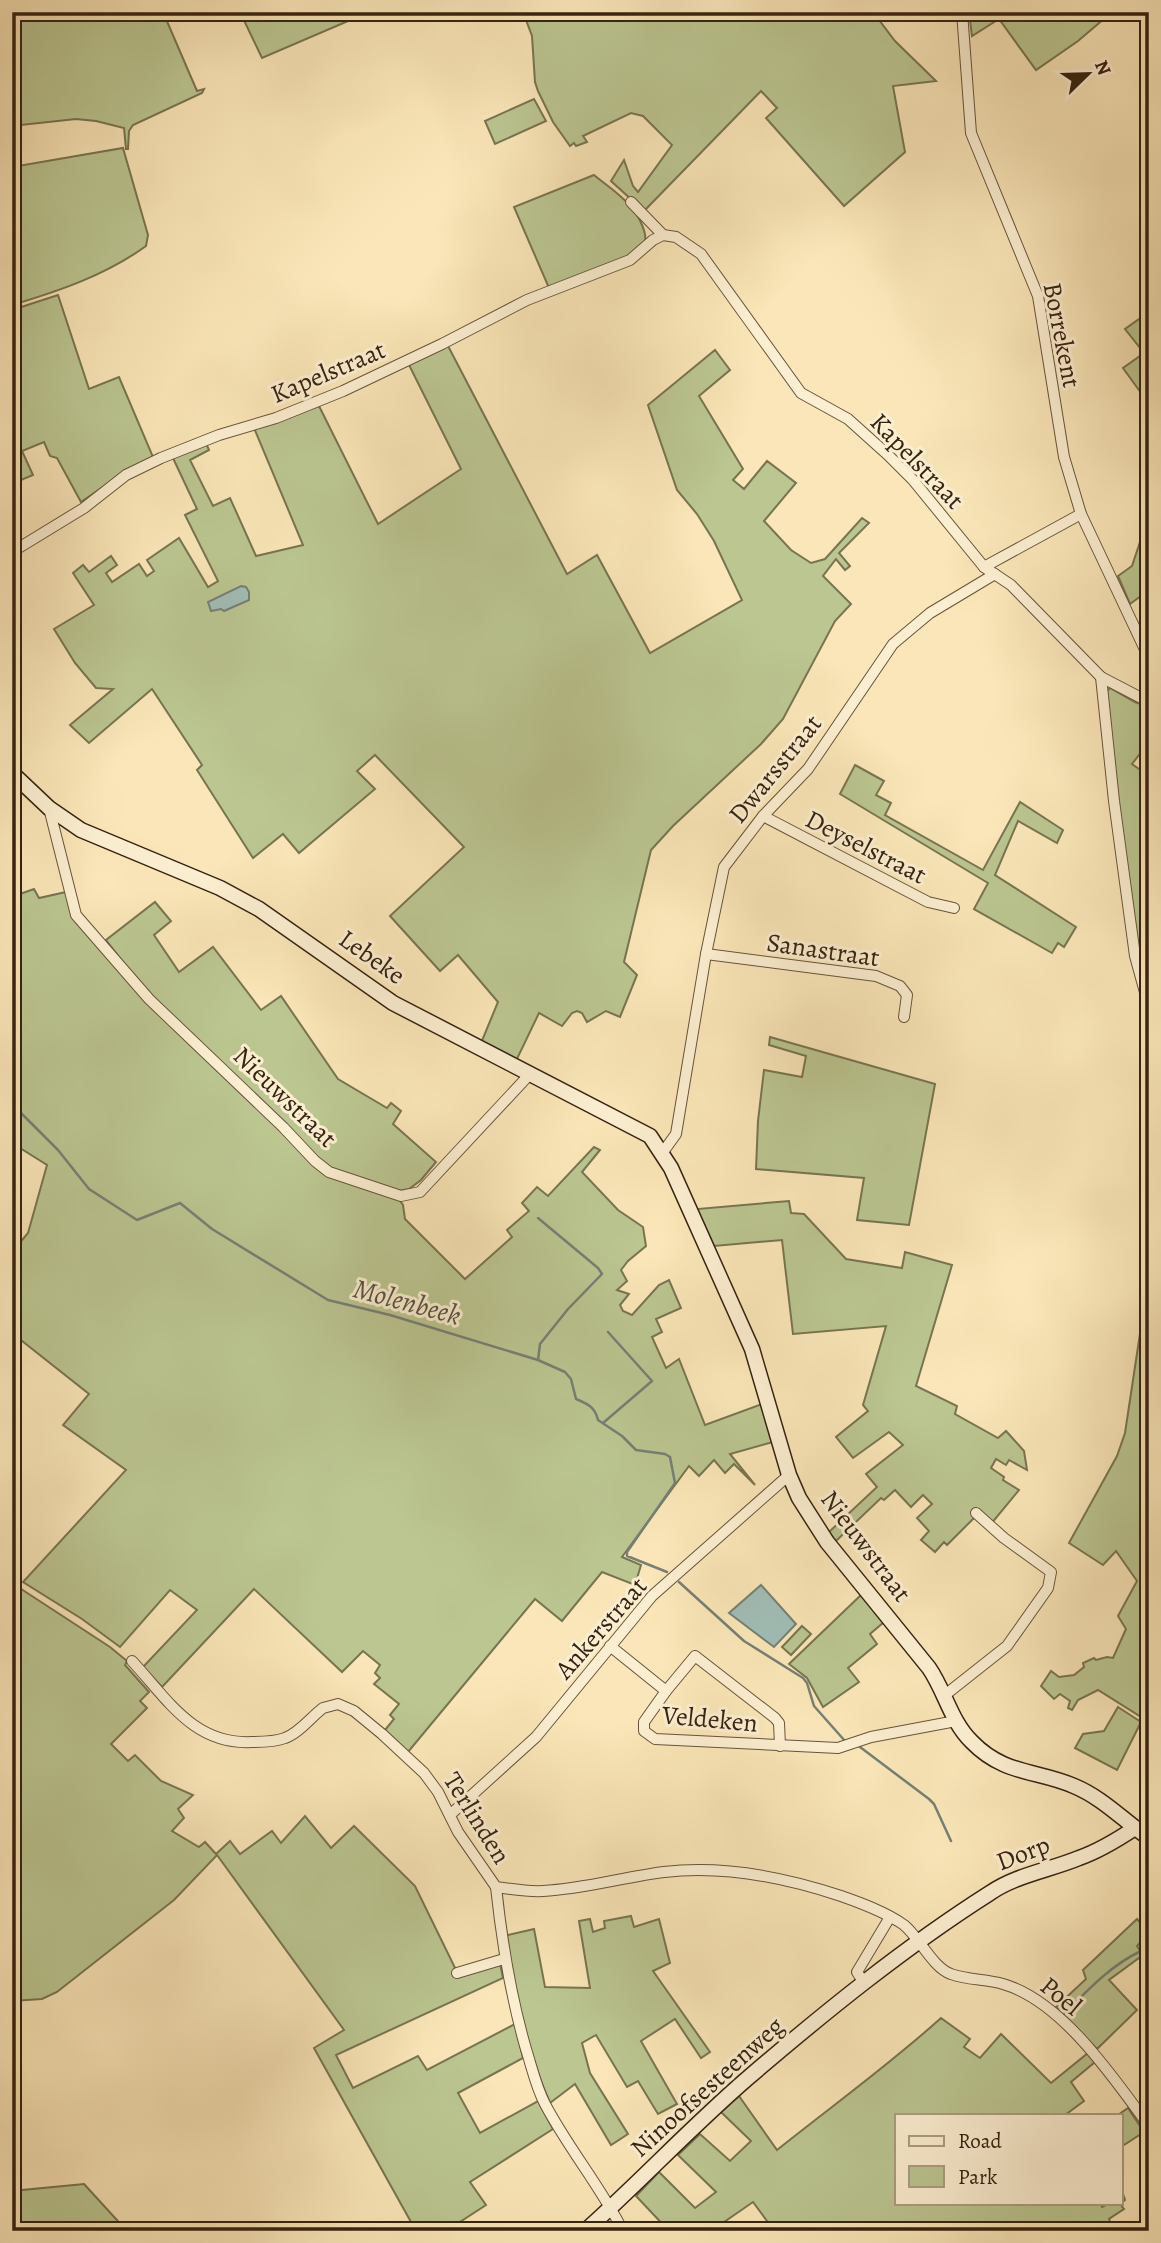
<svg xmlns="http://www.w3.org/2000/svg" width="1161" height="2243" viewBox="0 0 1161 2243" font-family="Alegreya,serif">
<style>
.green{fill:#bbc691;stroke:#787451;stroke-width:2}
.water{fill:#a1beb7;stroke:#768075;stroke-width:2}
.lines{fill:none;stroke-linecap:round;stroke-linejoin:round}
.stream{stroke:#768075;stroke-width:2.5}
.street-casing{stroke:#67543b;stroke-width:12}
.secondary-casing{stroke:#362311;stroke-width:17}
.street{stroke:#fcefd1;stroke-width:10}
.secondary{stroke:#fcefd1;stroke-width:14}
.labels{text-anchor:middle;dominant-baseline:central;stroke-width:6;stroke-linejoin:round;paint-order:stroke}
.street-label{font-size:26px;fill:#362311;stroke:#fcefd1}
.water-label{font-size:28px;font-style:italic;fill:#565243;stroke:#fcefd1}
</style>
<rect width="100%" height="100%" fill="#fae6b8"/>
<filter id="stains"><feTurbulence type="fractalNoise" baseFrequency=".00286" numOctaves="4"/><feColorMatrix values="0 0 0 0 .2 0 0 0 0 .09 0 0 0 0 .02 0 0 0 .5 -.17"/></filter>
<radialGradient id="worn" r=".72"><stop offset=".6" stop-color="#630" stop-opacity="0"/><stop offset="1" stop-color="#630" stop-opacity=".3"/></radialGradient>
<g class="green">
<polygon points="12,12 163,12 197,91 204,89 202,93 133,125 129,131 128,149 126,149 124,128 96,121 76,119 12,126"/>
<polygon points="240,12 369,12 262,58"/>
<polygon points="523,12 873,12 895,41 936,81 893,86 905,152 844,206 766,118 777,108 761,91 644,211 611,181 624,160 633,186 638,192 672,145 643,116 631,113 583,136 587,142 576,146 574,143 570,146 553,122 538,91 535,82 532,36"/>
<polygon points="969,12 1112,12 1078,41 1036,70 999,19 972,36"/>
<polygon points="534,99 546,121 495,144 485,121"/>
<path d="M123 148 148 235 146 246C106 275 59 291 12 305V167Z"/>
<path d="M594 175C607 186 625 197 634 211 639 217 647 233 645 241 640 258 567 281 549 288L514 207Z"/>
<polygon points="58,295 89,389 119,377 153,457 116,478 81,502 57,458 50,456 44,442 22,451 33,475 16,482 17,487 12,489 12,310"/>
<polygon points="1149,312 1149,404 1123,368 1144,353 1125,329"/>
<polygon points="447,344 567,574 597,555 650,653 742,600 714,541 697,514 677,490 648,405 715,350 730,370 699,396 743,469 733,480 744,489 767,461 796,483 764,521 791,550 811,563 825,559 862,518 869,523 839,553 850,566 845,570 836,559 823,576 851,604 835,621 783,719 761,744 673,826 651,850 624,962 637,975 620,1017 606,1011 587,1022 582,1013 577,1011 572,1013 562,1026 539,1013 516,1061 481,1043 498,1002 458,955 440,971 390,916 464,847 375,755 357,771 375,789 299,853 283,834 253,858 197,770 202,765 152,689 89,743 70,725 113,689 96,688 75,663 54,629 94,605 73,573 83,565 89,572 111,556 117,565 106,573 112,582 139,564 147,576 154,571 147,560 179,538 208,587 218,581 185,515 197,509 172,456 206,443 209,450 190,460 213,506 230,498 256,556 303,545 254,428 319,406 378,524 461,469 408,363"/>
<polygon points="1149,515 1149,590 1130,604 1118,576 1132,566"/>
<polygon points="1110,688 1135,702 1149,707 1149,742 1132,764 1149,776 1149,938 1138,958 1105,693"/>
<polygon points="855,765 884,781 876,795 891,803 885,815 983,870 1020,802 1063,830 1057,843 1018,821 995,875 1076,927 1064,947 1058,943 1052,953 974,909 988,883 840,794"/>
<polygon points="12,879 20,894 34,889 39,898 66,892 72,916 323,1171 398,1198 403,1205 405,1219 465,1279 512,1237 507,1230 529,1211 522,1203 537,1187 548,1196 594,1147 600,1150 582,1172 618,1210 643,1227 646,1246 628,1261 621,1270 627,1281 617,1290 629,1294 620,1305 623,1311 632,1315 659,1285 669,1280 681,1308 656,1319 662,1332 652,1337 666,1368 679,1359 705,1425 762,1404 773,1442 730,1454 755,1485 734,1464 725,1473 714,1460 699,1476 689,1466 622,1557 641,1565 635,1585 602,1572 562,1621 535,1599 408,1752 385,1730 394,1719 390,1715 399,1704 374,1684 380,1678 375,1673 380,1665 363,1651 342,1672 254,1589 162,1687 143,1667 197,1610 170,1590 120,1647 82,1619 23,1582 126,1470 63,1425 89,1394 12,1333 12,1252 28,1233 47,1165 12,1143"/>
<polygon points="155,902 171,921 154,935 179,972 213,947 261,1010 281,996 338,1079 387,1108 391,1103 401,1111 393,1124 436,1162 421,1180 409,1189 398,1191 334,1171 321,1161 141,985 106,940"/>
<polygon points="770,1037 935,1084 909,1225 857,1220 864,1178 756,1169 758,1121 764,1070 802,1077 806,1056 769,1045"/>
<polygon points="789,1201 791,1213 804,1214 846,1259 902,1268 905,1252 952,1265 916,1386 957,1406 955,1414 998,1438 1006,1431 1024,1451 1027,1470 1009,1460 1006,1465 996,1459 991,1468 1004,1477 1003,1480 1019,1490 991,1524 979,1513 947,1545 944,1542 935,1552 921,1540 929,1531 917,1518 932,1504 923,1495 911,1507 895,1490 884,1500 881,1498 836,1541 829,1532 877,1487 866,1474 903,1445 889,1432 853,1458 836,1437 868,1411 863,1405 886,1326 793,1334 782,1240 714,1246 697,1209"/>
<polygon points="1149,1274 1149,1714 1146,1720 1098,1690 1078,1700 1072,1710 1068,1708 1070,1701 1060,1694 1054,1699 1041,1686 1051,1671 1059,1677 1074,1675 1084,1667 1083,1663 1094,1658 1096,1660 1107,1657 1113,1658 1126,1629 1118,1616 1137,1581 1116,1551 1103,1565 1069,1543 1117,1456 1125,1433"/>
<polygon points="12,1583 110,1647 127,1661 125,1665 149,1692 140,1701 147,1708 111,1744 128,1761 135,1755 161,1781 193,1795 178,1809 184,1818 172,1831 199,1847 205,1842 216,1854 230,1841 240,1854 272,1831 281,1843 305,1816 331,1848 354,1826 415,1886 458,1974 500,1963 503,1978 336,2055 353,2088 418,2056 427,2070 515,2024 523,2058 458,2093 480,2133 538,2101 553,2129 470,2182 486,2205 446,2231 416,2231 314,2048 344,2030 217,1855 174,1900 57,1992 42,1999 12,2001"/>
<polygon points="862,1594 884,1622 870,1634 877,1644 848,1668 859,1682 823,1707 807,1678 789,1664"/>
<polygon points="802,1626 811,1634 791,1655 782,1647"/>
<polygon points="1118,1707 1141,1722 1117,1770 1075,1748 1083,1734 1104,1731"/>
<path d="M631 1916 634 1927 659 1919 670 1963 653 1971 710 2052 701 2058 675 2019 641 2041 677 2104 658 2114 638 2081 627 2087 596 2035 582 2043 590 2073 628 2134 611 2145 575 2084 550 2103C526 2049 516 1993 504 1936L534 1929 545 1987 590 1988 579 1921 590 1919 593 1932 605 1928 604 1921Z"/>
<polygon points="1137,1919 1149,1933 1137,1946 1143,1955 1109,1980 1137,2010 1097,2049 1056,2007 1086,1979 1083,1970"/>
<path d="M941 2018 970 2039 964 2047 980 2058 1001 2034 1051 2083 1088 2053 1095 2062 1071 2082 1084 2101 1065 2115H897V2203H1100L1102 2207 1110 2203H1121L1123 2194 1125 2200 1120 2204 1124 2209 1109 2219 1111 2224 1101 2231H754L767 2221 753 2202 711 2231H669L636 2196 659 2172 695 2208 716 2192 678 2155 700 2134 730 2161 751 2141 721 2112 739 2096 777 2150C832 2106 889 2065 941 2018Z"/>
<polygon points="1128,2108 1144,2132 1121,2147 1121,2115 1118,2115"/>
<polygon points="84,2184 127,2231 12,2231 12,2191"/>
</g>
<g class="water">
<polygon points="241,586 246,587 249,592 249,600 224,611 221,609 211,611 208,602"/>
<polygon points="761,1585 796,1624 774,1647 729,1613"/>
</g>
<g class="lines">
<g class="stream">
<path d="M12 1104 58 1150 89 1189 137 1220 180 1203 212 1229 328 1300 390 1315 538 1360 565 1372 571 1379 576 1399C588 1404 595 1407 598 1420L622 1436 636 1450 665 1454 670 1457 675 1483 627 1552V1556L667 1572"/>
<polyline points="538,1360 540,1344 568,1309 602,1274 598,1268 538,1218"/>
<polyline points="603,1423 652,1381 608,1332"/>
<polyline points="679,1582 744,1641 803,1678 807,1683 814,1706 845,1741"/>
<polyline points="860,1747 929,1799 934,1804 951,1841"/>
<path d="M1065 2013C1088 1990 1111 1965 1141 1951L1149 1958"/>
</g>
<g class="street-casing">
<g id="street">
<polyline points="962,12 971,133 1038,296 1064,457 1081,514 1149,658"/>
<polyline points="631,202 663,235"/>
<polyline points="12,552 84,508 126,475 161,458 219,435 276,418 343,391 442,344 527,300 630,260 653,240 663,235 676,237 701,254 801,393 848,419 888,455 913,480 984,567 1011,585 1101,677 1149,702"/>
<polyline points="984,567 1081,514"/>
<polyline points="1101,677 1114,801 1135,956 1149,1007"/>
<polyline points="49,808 76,915 149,999 283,1127 315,1161 329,1172 401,1196 420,1192 530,1074"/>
<polyline points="763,816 928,902 954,908"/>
<polyline points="706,954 876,976 900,986 907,995 904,1017"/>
<polyline points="663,1152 676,1134 706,954 724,867 763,816 808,769 893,644 930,613 995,574"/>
<polyline points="610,1646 666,1691 644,1722 644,1731 655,1739 838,1748 871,1737 956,1721"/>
<path d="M132 1661C168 1700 194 1745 252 1742 263 1742 275 1742 285 1738 299 1733 311 1717 323 1708L338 1704 354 1711 382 1734 424 1773 438 1792 458 1832 496 1887C511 1889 528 1892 543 1891 584 1889 624 1877 664 1872 724 1865 784 1877 841 1896 861 1903 886 1912 904 1925 919 1937 933 1968 951 1974 967 1980 986 1979 1003 1984 1062 2001 1113 2077 1149 2126"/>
<polyline points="666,1691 695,1656 775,1718 779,1723 780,1746"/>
<polyline points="945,1695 1007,1646 1048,1588 1051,1572 1004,1538 976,1513"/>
<polyline points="451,1814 536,1737 652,1596 789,1475"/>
<path d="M496 1887C502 1943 510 1994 526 2049 532 2068 536 2087 545 2104 568 2148 601 2187 623 2231"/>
<polyline points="457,1973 504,1959"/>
<polyline points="864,1983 857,1972 890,1917"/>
</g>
</g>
<g class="secondary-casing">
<g id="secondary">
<path d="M12 773 49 808 81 830 220 888 259 909 393 1003 650 1136 671 1168 752 1349 789 1475 799 1498 827 1542 929 1668C945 1691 951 1722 972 1742 1004 1775 1037 1770 1074 1786 1103 1798 1124 1821 1149 1838"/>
<path d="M585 2231C641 2181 692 2126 749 2077 825 2012 905 1947 990 1893 1016 1875 1050 1870 1079 1858 1099 1851 1117 1840 1135 1828"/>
</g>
</g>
<use href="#street" class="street"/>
<use href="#secondary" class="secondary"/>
</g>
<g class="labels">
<g class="street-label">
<text transform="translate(1062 335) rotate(79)">Borrekent</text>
<text transform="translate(328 372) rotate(-23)">Kapelstraat</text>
<text transform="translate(917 461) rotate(46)">Kapelstraat</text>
<text transform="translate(775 769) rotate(-51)">Dwarsstraat</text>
<text transform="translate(866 847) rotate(27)">Deyselstraat</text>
<text transform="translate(823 950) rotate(8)">Sanastraat</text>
<text transform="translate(372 957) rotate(35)">Lebeke</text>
<text transform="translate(285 1097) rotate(44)">Nieuwstraat</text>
<text transform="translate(866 1546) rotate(53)">Nieuwstraat</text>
<text transform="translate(601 1628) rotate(-49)">Ankerstraat</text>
<text transform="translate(710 1719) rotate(5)">Veldeken</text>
<text transform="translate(477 1818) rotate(58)">Terlinden</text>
<text transform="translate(1023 1853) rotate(-21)">Dorp</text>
<text transform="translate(1061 1996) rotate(39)">Poel</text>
<text transform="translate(707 2087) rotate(-42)">Ninoofsesteenweg</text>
</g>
<g class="water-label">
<text transform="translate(407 1302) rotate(15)">Molenbeek</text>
</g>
</g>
<rect width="1161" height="2243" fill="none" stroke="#fae6b8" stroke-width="42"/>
<rect x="14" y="14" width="1133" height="2215" fill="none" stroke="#362311" stroke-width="3.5"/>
<rect x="21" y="21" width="1119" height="2201" fill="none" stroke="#362311" stroke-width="2"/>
<rect x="895" y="2114" width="228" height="91" fill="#fcefd1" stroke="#ad9d84" stroke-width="2"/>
<rect x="909" y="2136" width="35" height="10" fill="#fcefd1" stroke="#ad9d84" stroke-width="2"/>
<text x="958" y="2148" font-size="21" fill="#362311">Road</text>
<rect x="909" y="2166" width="35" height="21" fill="#bbc691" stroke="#ad9d84" stroke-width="2"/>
<text x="958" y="2184" font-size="21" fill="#362311">Park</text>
<g transform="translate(1088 74) rotate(67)" stroke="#fcefd1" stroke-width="5" paint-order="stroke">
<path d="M0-5L12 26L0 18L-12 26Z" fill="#362311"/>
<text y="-10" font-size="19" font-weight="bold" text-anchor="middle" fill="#362311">N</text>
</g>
<rect width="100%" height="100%" filter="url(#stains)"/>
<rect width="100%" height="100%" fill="url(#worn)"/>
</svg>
